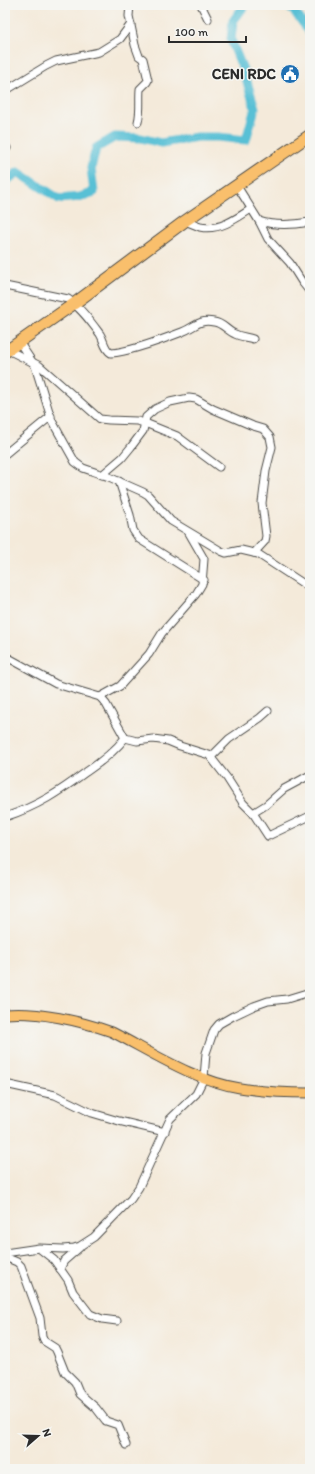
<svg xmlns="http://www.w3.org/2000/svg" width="315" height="1474" viewBox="0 0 315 1474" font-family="Itim,sans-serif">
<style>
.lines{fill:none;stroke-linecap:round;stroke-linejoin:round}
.river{stroke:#58c0d5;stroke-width:9}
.minor-casing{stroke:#494845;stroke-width:9}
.major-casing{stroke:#494845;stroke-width:11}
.highway-casing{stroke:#494845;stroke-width:13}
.minor{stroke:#fff;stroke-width:7}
.major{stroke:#f9bf6c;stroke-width:9}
.highway{stroke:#f9bf6c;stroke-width:11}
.labels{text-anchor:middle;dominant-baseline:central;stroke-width:3;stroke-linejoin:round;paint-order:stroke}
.poi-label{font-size:15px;font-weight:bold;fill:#2b2b2b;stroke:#f6f6f2;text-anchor:end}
</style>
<rect width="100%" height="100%" fill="#f6f6f2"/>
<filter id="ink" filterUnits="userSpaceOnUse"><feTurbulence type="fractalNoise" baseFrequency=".025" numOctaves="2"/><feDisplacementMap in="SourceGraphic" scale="8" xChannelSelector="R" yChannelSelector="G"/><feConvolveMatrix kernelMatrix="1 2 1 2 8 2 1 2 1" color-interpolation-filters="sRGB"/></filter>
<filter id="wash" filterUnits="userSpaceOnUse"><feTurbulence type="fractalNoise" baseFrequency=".012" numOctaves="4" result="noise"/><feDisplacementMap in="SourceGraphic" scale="16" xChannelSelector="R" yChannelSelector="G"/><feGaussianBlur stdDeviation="0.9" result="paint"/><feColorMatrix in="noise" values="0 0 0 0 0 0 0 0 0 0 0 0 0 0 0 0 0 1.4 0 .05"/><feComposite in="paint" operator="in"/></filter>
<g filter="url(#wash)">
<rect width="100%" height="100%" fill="#f4eada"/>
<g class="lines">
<g class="river">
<polyline points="285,5 294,11 309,31 310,31"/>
<polyline points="5,182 18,172 59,199 80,197 94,192 91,168 96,148 115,137 141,138 161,143 197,137 218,137 246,140 255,108 244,72 231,40 233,21 245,5"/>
</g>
</g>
</g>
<g filter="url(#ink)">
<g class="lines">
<g class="minor-casing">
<g id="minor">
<path d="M130 5 129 16 135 45 139 56 143 59 148 80 147 82 140 89C139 101 141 111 138 122"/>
<polyline points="201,5 208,19"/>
<polyline points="5,91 46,66 56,61 99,52 120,39 131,24"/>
<polyline points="5,147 7,148"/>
<path d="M237 186 259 221C275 226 293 225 310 222"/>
<path d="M185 221C190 223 195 225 200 227 219 231 236 219 251 209"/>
<polyline points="259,221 268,239 290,263 302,282 310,292"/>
<path d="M5 286 68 299C81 308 91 322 100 334 104 340 104 349 111 353 129 352 164 339 182 332 196 327 197 319 214 322 223 323 227 331 235 334 241 337 247 337 253 339"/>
<polyline points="19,342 35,366 52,421 75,462 83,468 109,477 143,492 148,495 171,521 221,551 226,553 241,550 258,554 310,588"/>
<polyline points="8,350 40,366 100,419 109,420 137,421 145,423 177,436 219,467"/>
<polyline points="5,454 51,416"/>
<polyline points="102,475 122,458 131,447 143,431 146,417 155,409 170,402 189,398 196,399 213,409 253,426 263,429 270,437 272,447 266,471 262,503 266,536 265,541 254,553"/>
<polyline points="119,481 130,515 133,530 139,539 204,580"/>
<polyline points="5,656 56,684 100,697 106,704 125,738 137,741 153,739 168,741 180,746 209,755 227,778 243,803 253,813 268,836 310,816"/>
<polyline points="100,697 120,686 149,654 162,633 196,594 202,584 204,559 189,533"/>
<polyline points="211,757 229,739 260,718 268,711"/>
<polyline points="253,813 266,805 284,789 310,775"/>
<path d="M5 817C38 806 59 792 86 772 101 762 114 752 125 738"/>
<polyline points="5,1084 55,1095 92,1113 119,1121 165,1132"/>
<polyline points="40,1249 54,1260 68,1280 73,1292 90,1314 102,1319 117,1321"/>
<polyline points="5,1253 39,1248 63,1249 74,1248 80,1246 94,1237 131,1199 139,1187 170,1119 196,1094 204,1078 206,1053 214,1030 219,1024 233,1016 254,1006 268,1001 287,999 310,992"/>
<polyline points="5,1257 17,1262 21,1266 40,1318 42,1336 44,1341 55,1348 57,1352 65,1372 75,1382 80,1394 96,1408 106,1421 118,1425 126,1445"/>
<polyline points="60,1269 64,1261 80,1247"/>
</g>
</g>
<g class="major-casing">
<path id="major" d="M5 1014C38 1011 81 1021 112 1032 151 1052 195 1081 240 1088 263 1092 287 1093 310 1093"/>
</g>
<g class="highway-casing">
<polyline id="highway" points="5,352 75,303 185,221 310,135"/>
</g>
<use href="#minor" class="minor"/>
<use href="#major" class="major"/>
<use href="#highway" class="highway"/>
</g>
</g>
<defs>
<g id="civic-disc" transform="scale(1)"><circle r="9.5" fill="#1f6fb2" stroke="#f6f6f2"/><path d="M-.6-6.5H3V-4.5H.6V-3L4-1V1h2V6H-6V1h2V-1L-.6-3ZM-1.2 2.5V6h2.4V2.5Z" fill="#fff"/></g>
</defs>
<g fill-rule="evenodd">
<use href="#civic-disc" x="290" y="74"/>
</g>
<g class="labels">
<g class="poi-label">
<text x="276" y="74">CENI RDC</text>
</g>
</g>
<rect width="315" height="1474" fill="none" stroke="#f6f6f2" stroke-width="20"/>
<g transform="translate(38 1436) rotate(70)" stroke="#f6f6f2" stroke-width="3" paint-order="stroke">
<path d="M0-3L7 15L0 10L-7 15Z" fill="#2b2b2b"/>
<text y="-6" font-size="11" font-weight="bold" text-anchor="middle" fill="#2b2b2b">N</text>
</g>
<path d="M169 36v6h77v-6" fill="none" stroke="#2b2b2b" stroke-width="2"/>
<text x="175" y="36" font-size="12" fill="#2b2b2b" stroke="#f6f6f2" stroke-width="3" paint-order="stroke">100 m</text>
</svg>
